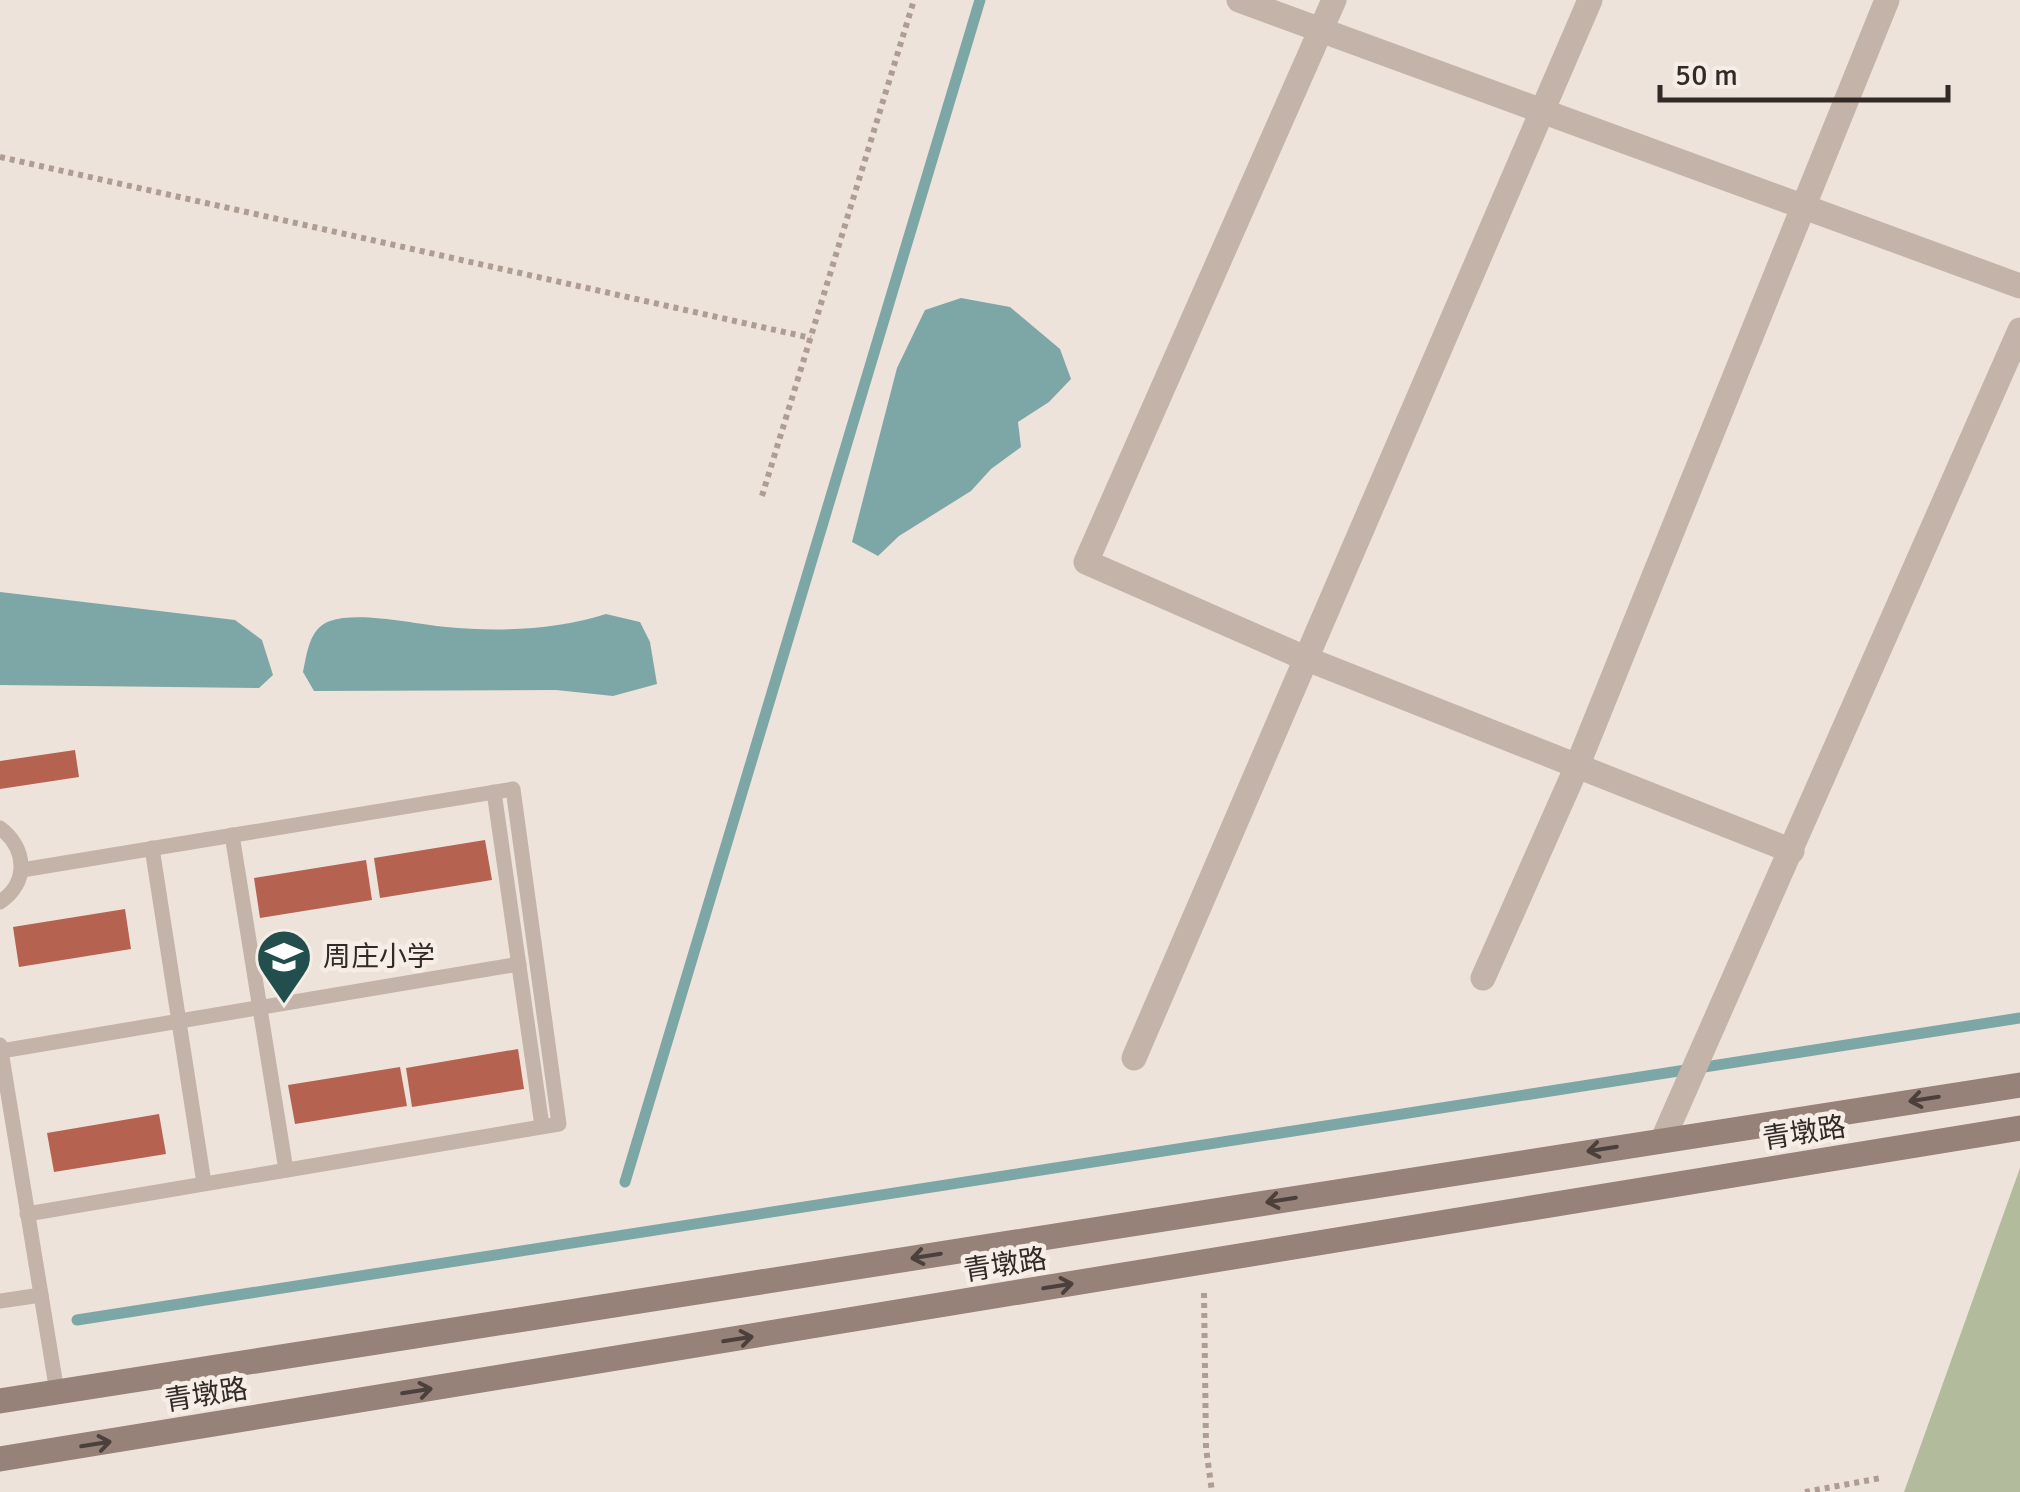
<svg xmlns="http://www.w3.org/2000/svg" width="2020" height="1492" viewBox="0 0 2020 1492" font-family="Signika,'Noto Sans SC',sans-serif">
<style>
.green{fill:#b3bb9d}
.water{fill:#7da7a6}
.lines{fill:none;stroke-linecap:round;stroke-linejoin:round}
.stream{stroke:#7da7a6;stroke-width:11}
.building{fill:#b66251}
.path{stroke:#af9d93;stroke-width:6;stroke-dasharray:5 5;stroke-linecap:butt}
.lane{stroke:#c4b3a8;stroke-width:15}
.street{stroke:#c4b3a8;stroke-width:25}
.secondary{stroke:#97827a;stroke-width:25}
.oneway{stroke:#4b403c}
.labels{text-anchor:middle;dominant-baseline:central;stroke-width:9;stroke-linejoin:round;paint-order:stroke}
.poi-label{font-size:28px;fill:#322a27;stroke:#f6eee6;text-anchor:start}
.street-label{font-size:28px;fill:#322a27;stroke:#f6eee6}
</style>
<rect width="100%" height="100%" fill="#eee3db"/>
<polygon class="green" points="2020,1168 2020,1492 1904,1492"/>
<g class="water">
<polygon points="961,298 1010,307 1060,349 1071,379 1049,402 1018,422 1021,447 991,469 971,491 899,536 878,556 852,542 897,368 925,310"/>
<polygon points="0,592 235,620 262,640 273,675 259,688 0,685"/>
<path d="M606 614 640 622 650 642 657 684 613 696 556 690 314 691 303 672C307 654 309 628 330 621 359 611 414 624 446 627 499 632 555 630 606 614Z"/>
</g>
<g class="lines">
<g class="stream">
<polyline points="625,1182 980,0"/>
<polyline points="77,1320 2020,1018"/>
</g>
</g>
<g class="building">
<polygon points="75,750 79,777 0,789 0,761"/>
<polygon points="485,840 492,880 380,898 374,858"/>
<polygon points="366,860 372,900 260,918 254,878"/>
<polygon points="125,909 131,949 19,967 13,927"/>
<polygon points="518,1049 524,1089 412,1107 406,1068"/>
<polygon points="400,1067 407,1106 295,1124 288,1085"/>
<polygon points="159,1114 166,1154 54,1172 47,1133"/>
</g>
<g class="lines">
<g class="path">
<polyline points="0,157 811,338"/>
<polyline points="762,496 914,0"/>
<polyline points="1204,1293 1206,1448 1212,1492"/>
<polyline points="1805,1492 1881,1478"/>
</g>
<g class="lane">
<polyline points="494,792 542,1126"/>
<path d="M0 828C27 848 29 883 0 902"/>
<polyline points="232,835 286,1170"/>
<polyline points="152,848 204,1183"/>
<polyline points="22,870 513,789 559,1124 27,1214"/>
<polyline points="0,1045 57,1392"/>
<polyline points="1,1051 519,964"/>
<polyline points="0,1301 41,1295"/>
</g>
<g class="street">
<polyline points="1239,0 2020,286"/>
<polyline points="1334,0 1086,562 1307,659 1792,851"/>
<polyline points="1483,978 1578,764 1887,0"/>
<polyline points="1134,1058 1590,0"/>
<polyline points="1663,1139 2020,330"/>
</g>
<g class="secondary">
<polyline points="0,1401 2020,1085"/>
<polyline points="0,1459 2020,1128"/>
</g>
</g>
<defs><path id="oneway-shaft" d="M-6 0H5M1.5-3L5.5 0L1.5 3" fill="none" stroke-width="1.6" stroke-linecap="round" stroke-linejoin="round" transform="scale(2.5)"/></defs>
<g class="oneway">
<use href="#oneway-shaft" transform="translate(1924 1099) rotate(171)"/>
<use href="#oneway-shaft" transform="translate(1602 1149) rotate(171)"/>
<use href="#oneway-shaft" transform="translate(1281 1200) rotate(171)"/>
<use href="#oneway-shaft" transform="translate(926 1256) rotate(171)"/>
<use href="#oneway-shaft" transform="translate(1058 1286) rotate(-9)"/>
<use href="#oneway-shaft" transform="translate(738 1339) rotate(-9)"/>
<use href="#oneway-shaft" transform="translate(417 1391) rotate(-9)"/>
<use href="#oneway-shaft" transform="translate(96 1444) rotate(-9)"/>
</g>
<defs>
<g id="school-pin" transform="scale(2.875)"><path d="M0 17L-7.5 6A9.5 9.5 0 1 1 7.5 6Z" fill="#224e4d" stroke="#f6eee6"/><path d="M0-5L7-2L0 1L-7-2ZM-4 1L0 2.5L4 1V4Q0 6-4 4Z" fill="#fff"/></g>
</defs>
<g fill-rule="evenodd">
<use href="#school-pin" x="284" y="957"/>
</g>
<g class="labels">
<g class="poi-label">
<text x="323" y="957">周庄小学</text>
</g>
<g class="street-label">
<text transform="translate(1804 1133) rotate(-9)">青墩路</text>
<text transform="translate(1005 1265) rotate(-9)">青墩路</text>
<text transform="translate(206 1395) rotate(-9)">青墩路</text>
</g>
</g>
<path d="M1660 85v15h288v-15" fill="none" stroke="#322a27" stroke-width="5"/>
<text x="1675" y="85" font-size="30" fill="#322a27" stroke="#f6eee6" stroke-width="8" paint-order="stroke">50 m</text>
</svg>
